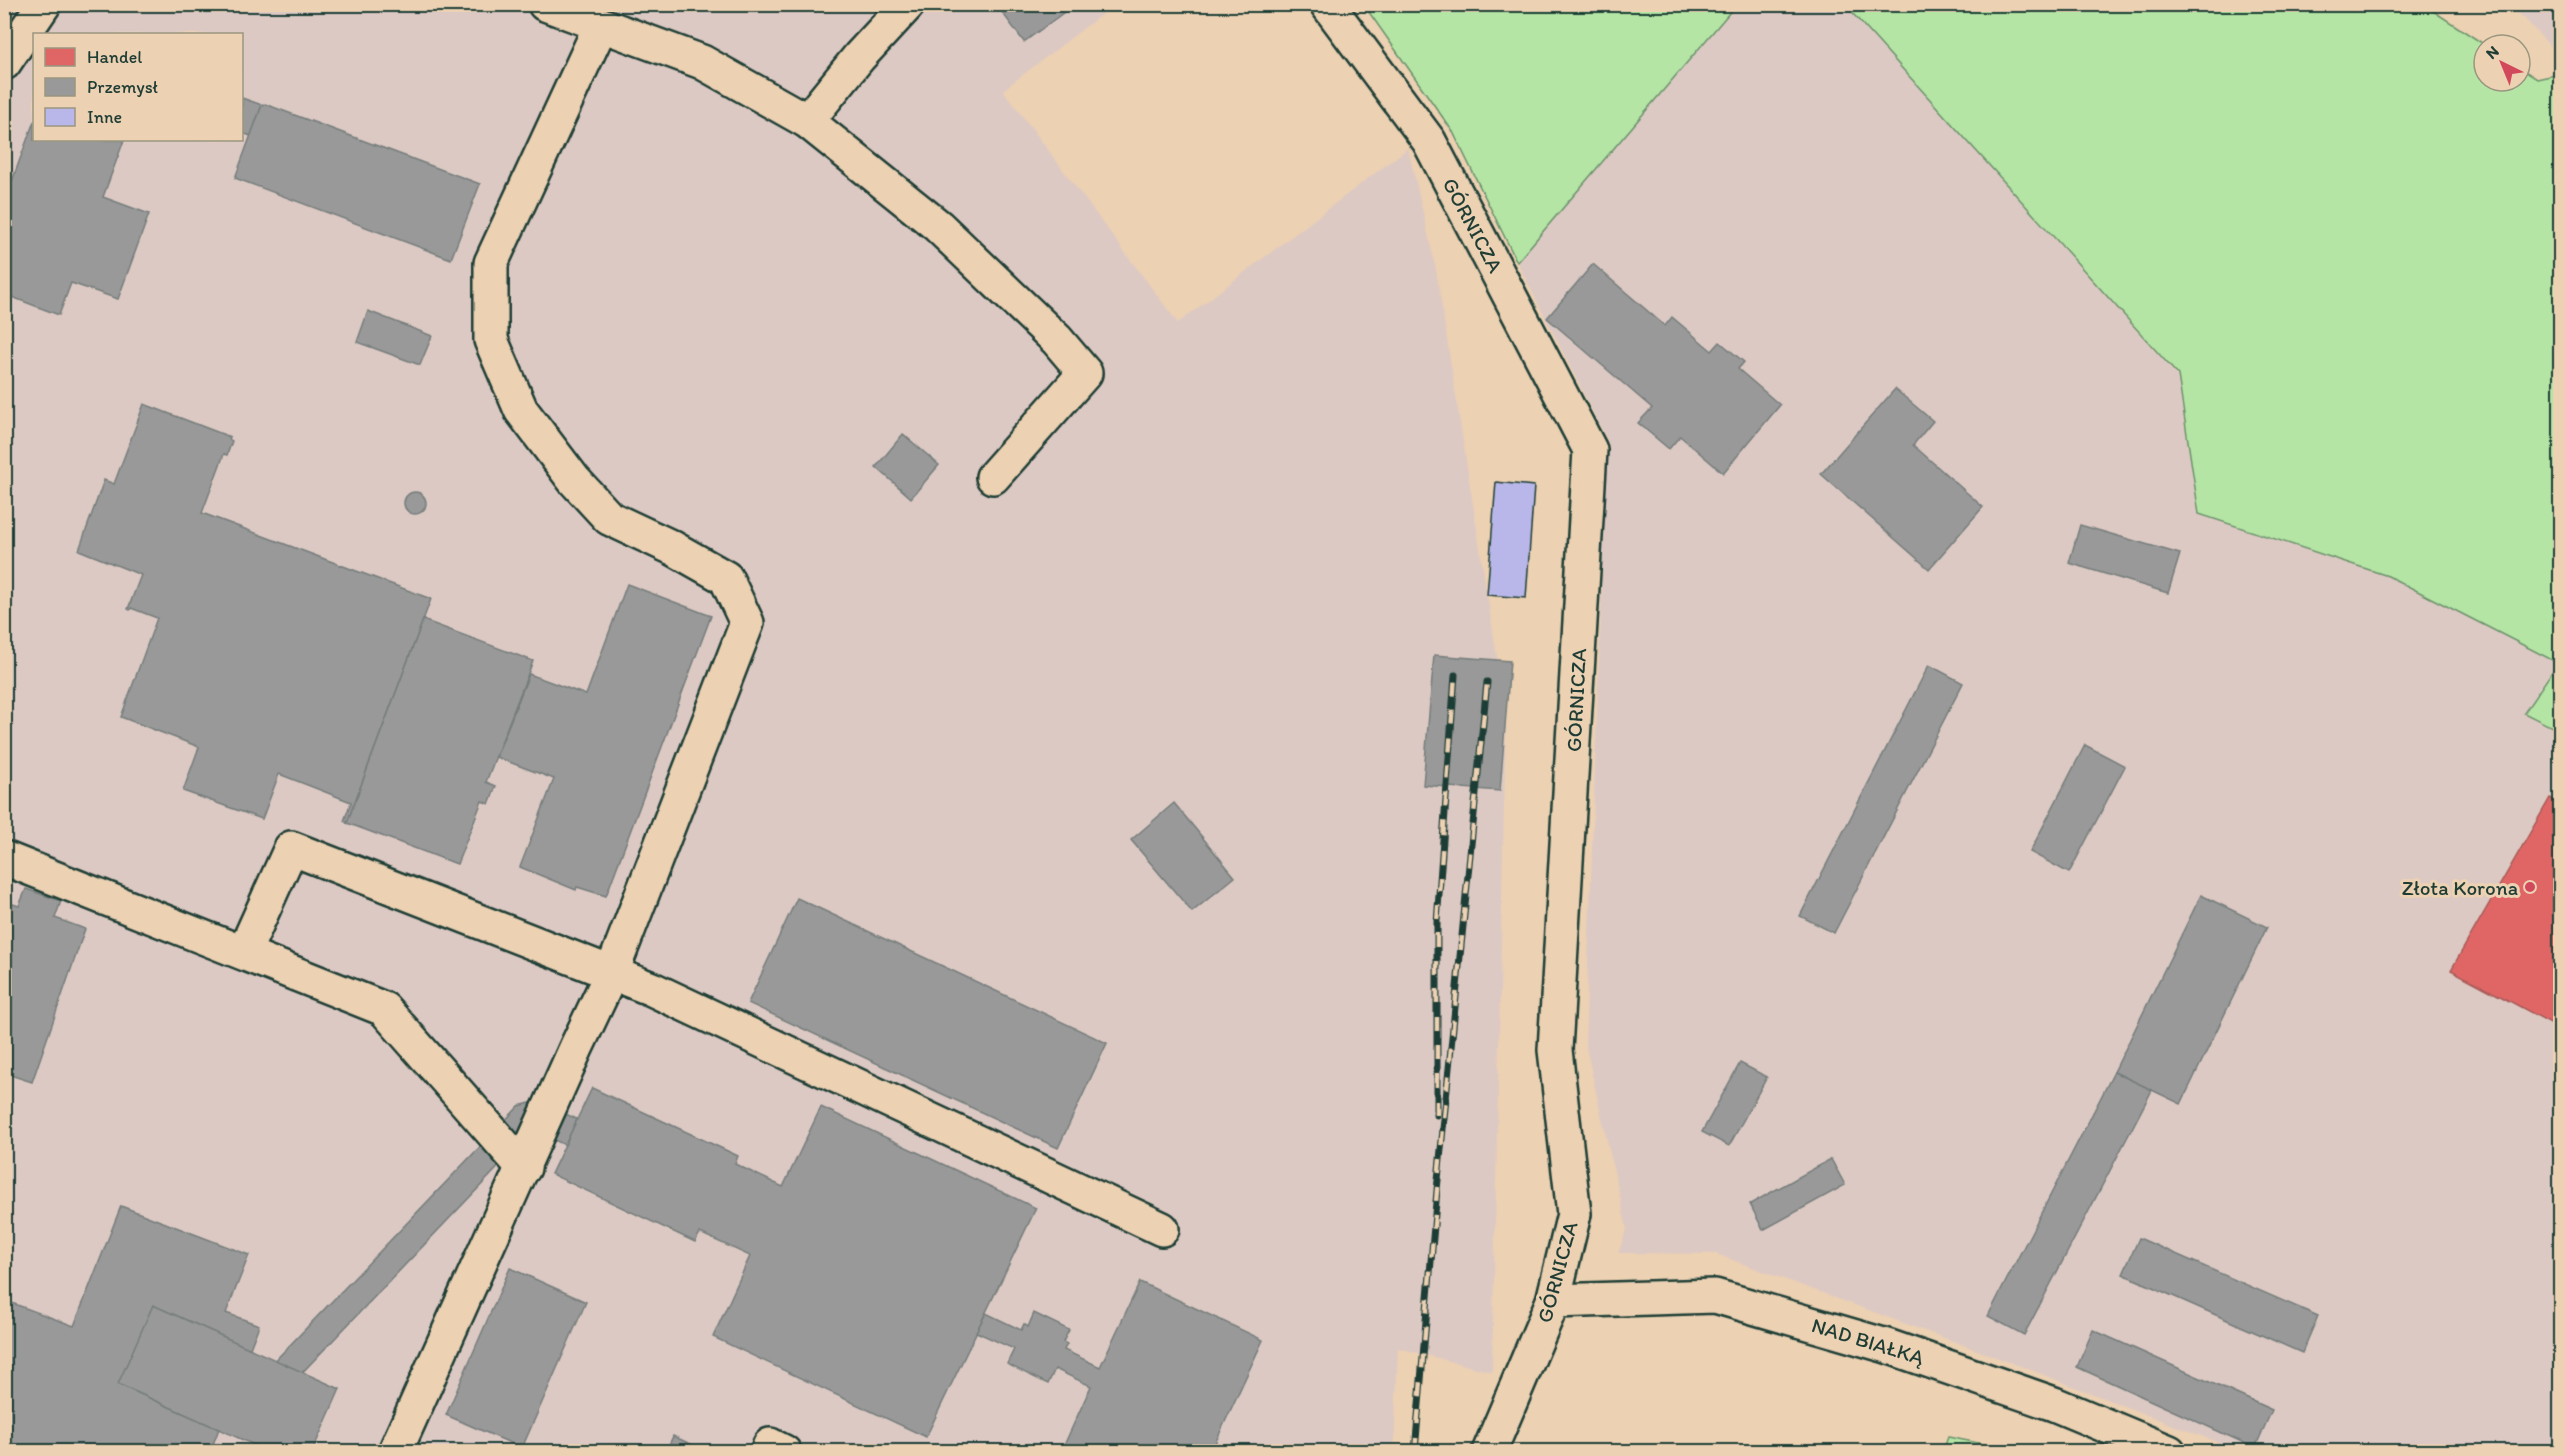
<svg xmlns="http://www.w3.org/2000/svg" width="2565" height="1456" viewBox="0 0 2565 1456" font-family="Itim,sans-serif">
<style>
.built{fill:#ddc9c3;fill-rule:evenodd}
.grass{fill:#b5e5a4;stroke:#6a916c;stroke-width:1.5}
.shops{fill:#e06666;stroke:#a65a57;stroke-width:1.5}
.industry{fill:#999;stroke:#747d7b;stroke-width:1.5}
.building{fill:#b9b7e9;stroke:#1f3d34;stroke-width:1.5}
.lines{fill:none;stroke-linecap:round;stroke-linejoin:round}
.minor-casing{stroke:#1f3d34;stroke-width:38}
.minor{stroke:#ecd1b3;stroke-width:33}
.rail-casing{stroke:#1f3d34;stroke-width:7}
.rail{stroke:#ecd1b3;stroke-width:4.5;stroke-dasharray:14;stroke-linecap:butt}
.poi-dot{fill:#d1495b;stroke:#ecd1b3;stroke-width:2}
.labels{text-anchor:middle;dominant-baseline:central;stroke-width:6;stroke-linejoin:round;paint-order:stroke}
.street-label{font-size:21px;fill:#1f3d34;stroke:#ecd1b3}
.poi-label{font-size:21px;fill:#1f3d34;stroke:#ecd1b3;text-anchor:end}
</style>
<rect width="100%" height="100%" fill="#ecd1b3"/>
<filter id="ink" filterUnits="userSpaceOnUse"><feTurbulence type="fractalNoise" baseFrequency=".0167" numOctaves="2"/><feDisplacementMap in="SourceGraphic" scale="12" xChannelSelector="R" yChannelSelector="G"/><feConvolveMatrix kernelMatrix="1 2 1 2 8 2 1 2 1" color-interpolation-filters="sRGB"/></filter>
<g filter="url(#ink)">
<g class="built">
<path d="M5 5H1114L1003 90 1178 323 1408 148 1436 269 1506 714 1492 1372 1398 1348 1394 1451 5 1452ZM34 34H242V140H34Z"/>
<polygon points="1736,5 1845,5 2178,376 2199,514 2388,576 2558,663 2524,713 2560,731 2560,1451 2240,1451 2031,1370 1716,1254 1618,1253 1627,1229 1585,1043 1607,440 1517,262"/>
<polygon points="2506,5 2560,5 2560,57 2524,18"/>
</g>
<g class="grass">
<polygon points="1364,5 1736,5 1517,262 1453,132"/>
<polygon points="1845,5 2424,5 2485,45 2484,81 2520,81 2520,68 2537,79 2560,74 2560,731 2524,713 2558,663 2388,576 2199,514 2178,375"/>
<polygon points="1948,1437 2019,1451 1943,1451"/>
</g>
<polygon class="shops" points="2550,798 2560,803 2560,1028 2451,970"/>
<g class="industry">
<polygon points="4,4 16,4 4,31"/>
<polygon points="996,4 1075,4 1024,42"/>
<polygon points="242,98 262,105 251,136 242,133"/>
<polygon points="265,104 480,184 451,259 235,178 262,105"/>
<polygon points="34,121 34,140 124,140 103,197 149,214 118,299 71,283 59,315 4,294 4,203"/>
<polygon points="1593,264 1665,326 1672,317 1712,351 1720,342 1744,362 1738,369 1780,405 1723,473 1680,436 1669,449 1638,423 1652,408 1547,318"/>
<polygon points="368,311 432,336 420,365 357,342"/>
<polygon points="1895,389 1933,421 1913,445 1983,507 1929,569 1821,474"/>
<polygon points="144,404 230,437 229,439 232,441 227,455 224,454 202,513 431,599 347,823 344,821 351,802 279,774 262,819 183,791 199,747 121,717 157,618 131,608 130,610 128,609 141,575 79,550 104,480 114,484"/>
<polygon points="903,434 939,465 911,498 876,467"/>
<circle cx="415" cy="503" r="11"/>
<polygon points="2080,525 2180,554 2168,593 2069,563"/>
<polygon points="627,584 711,616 606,896 577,887 576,890 520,867 554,779 496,757 529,674 586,695"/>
<polygon points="423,620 533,661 486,782 496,786 489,804 482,801 457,864 347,823"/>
<polygon points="1434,655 1510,661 1500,791 1423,785"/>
<polygon points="1929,665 1963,683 1834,933 1800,916"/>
<polygon points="2085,745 2125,766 2069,873 2030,852"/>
<polygon points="1174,803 1235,877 1192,912 1131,840"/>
<polygon points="26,889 61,901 55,918 85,929 32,1082 4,1073 4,901 19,906"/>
<polygon points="2201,895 2267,927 2181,1104 2114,1072"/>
<polygon points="797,898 1107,1043 1058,1148 748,1003"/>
<polygon points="1740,1063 1767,1077 1729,1146 1702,1132"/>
<polygon points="2114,1072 2152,1090 2024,1335 1988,1316"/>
<polygon points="592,1088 738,1156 735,1164 783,1187 821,1107 1036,1208 926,1437 713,1337 750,1256 700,1233 695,1242 551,1174"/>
<polygon points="537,1101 577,1119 565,1145 537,1132 532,1132 296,1379 268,1412 256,1422 238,1422 223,1419 234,1391 246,1391 519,1106"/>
<polygon points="1831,1159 1845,1185 1763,1230 1750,1204"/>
<polygon points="121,1206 249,1255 226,1313 259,1325 210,1452 4,1452 4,1300 74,1326"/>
<polygon points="2139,1238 2318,1316 2302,1353 2123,1274"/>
<polygon points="510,1268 586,1302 522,1448 446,1415"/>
<polygon points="1140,1282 1263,1340 1211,1452 1061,1452 1091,1386 1055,1369 1048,1384 1007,1364 1014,1349 976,1332 986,1313 1021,1330 1024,1324 1028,1327 1034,1313 1069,1330 1063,1342 1067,1344 1064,1350 1100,1367"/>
<polygon points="153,1305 340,1389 312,1452 270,1452 118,1384"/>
<polygon points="2093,1330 2272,1410 2255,1448 2077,1367"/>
<polygon points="673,1436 708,1452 666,1452"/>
</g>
<polygon class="building" points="1496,482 1534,486 1526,598 1487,595"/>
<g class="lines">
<g class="minor-casing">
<g id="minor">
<polyline points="545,4 702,62 807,121 938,226 1057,340 1085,373 993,477"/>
<polyline points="1327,4 1429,141 1590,450 1555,1050 1574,1214 1553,1301 1489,1452"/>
<polyline points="4,63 44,4"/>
<polyline points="807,121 859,57 908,4"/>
<polyline points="4,858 384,1009 524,1168"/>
<polyline points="244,952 291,848 652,989 1162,1229"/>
<polyline points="1553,1301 1715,1296 1887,1346 2054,1404 2169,1452"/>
<polyline points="395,1452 576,1048 612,972 747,623 726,578 673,548 609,518 574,480 521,410 491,340 491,263 601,25"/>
<polyline points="767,1452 770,1445 784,1452"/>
</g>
</g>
<use href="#minor" class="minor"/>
<g class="rail-casing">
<g id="rail">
<polyline points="1437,1115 1437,922 1455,675"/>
<polyline points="1415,1452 1437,1190 1487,682"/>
</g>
</g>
<use href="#rail" class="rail"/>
</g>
</g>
<circle class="poi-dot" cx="2530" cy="887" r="6"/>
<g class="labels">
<g class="street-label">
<text transform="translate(1473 225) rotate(62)">GÓRNICZA</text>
<text transform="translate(1576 700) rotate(-87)">GÓRNICZA</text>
<text transform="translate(1557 1272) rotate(-75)">GÓRNICZA</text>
<text transform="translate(1868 1341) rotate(17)">NAD BIAŁKĄ</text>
</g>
<g class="poi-label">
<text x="2518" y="887">Złota Korona</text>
</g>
</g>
<rect width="2565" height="1456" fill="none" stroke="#ecd1b3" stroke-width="24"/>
<rect x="12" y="12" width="2541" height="1432" fill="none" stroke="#1f3d34" stroke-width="2" filter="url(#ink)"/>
<rect x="33" y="33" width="210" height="108" fill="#ecd1b3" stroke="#9a9680" stroke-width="1.5"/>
<rect x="45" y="48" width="30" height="18" fill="#e06666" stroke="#9a9680" stroke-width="1.5"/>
<text x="87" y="63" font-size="18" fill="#1f3d34">Handel</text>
<rect x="45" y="78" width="30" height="18" fill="#999999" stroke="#9a9680" stroke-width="1.5"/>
<text x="87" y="93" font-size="18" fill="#1f3d34">Przemysł</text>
<rect x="45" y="108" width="30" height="18" fill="#b9b7e9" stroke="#9a9680" stroke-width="1.5"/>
<text x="87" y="123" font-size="18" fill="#1f3d34">Inne</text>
<g transform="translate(2502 63) rotate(317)"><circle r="28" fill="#ecd1b3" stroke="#9a9680" stroke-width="1.5"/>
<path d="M0-4.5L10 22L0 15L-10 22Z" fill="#d1495b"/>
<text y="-9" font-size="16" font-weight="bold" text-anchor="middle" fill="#1f3d34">N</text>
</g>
</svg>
